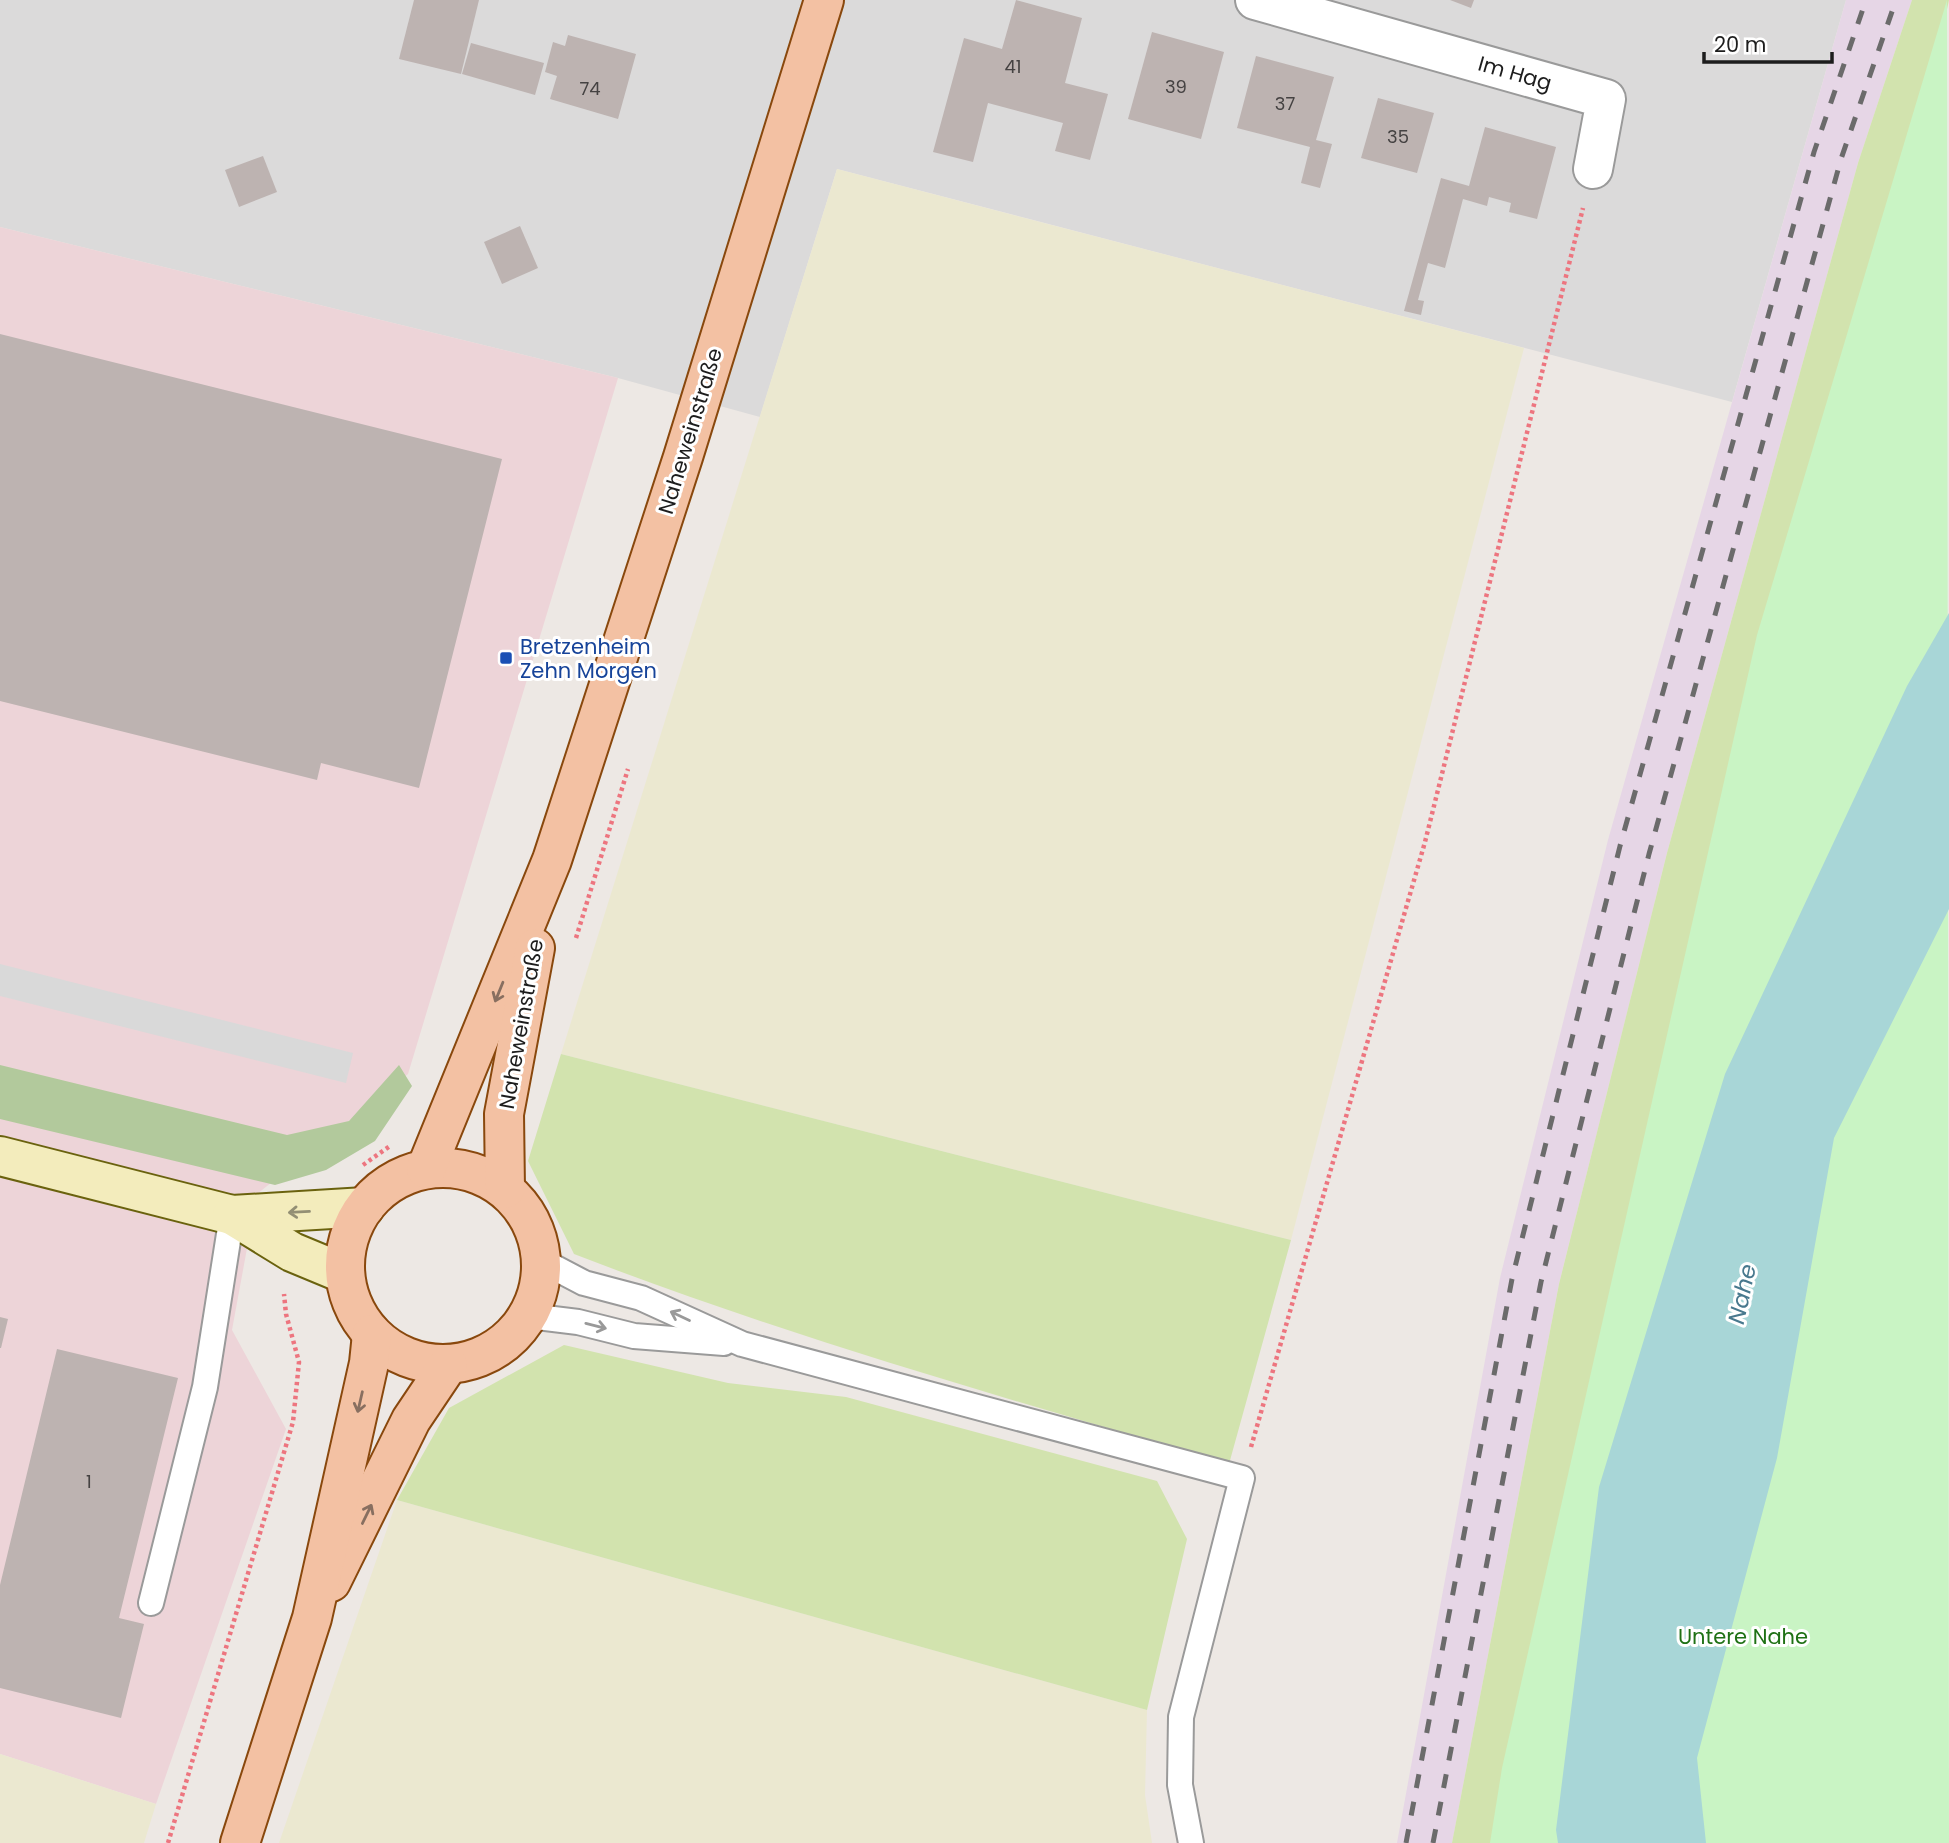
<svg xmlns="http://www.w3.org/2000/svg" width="1949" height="1843" viewBox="0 0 1949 1843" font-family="Poppins,sans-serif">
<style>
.residential{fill:#dbdada}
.commercial{fill:#edd4d8}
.industrial{fill:#e6d6e6}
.farmland{fill:#ebe8d0}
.grass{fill:#d2e3ae}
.forest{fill:#b2c99c}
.park{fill:#c9f4c4}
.parking{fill:#d9d9d9}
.water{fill:#a8d6d7}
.building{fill:#bdb3b1}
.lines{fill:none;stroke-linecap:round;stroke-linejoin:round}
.lane-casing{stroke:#9a9a9a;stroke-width:28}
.street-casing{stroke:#9a9a9a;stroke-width:42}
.secondary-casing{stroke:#6a620e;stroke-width:42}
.primary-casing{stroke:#89480d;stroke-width:42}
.path{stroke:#ed757f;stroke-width:4.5;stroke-dasharray:3.5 3.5;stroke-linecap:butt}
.lane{stroke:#fff;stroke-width:24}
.street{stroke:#fff;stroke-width:38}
.secondary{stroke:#f3ecbc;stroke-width:38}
.primary{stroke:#f3c1a3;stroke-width:38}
.rail{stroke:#6b6b6b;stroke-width:5;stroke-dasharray:14 14;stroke-linecap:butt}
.oneway{stroke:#886f60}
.oneway2{stroke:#938f74}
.oneway3{stroke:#999}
.transit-dot{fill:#1a4fb4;stroke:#fff;stroke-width:2.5}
.labels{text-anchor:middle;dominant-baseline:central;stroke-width:6;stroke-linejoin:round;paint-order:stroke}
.number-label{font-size:18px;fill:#454242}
.street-label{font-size:21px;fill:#1d1d1d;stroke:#fff}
.transit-label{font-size:21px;fill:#164399;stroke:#fff;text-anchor:start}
.park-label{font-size:21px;fill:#1f7115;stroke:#fff}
.water-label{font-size:23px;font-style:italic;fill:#48798e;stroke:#fff}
</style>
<rect width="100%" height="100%" fill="#ede8e4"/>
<polygon class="residential" points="0,0 1846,0 1732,402 837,169 760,417 618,378 0,227"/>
<polygon class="commercial" points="0,227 618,378 408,1074 257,1194 232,1330 286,1429 156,1804 0,1754"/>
<polygon class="industrial" points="1846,0 1912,0 1858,163 1667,853 1559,1284 1452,1843 1397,1843 1500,1278 1608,840"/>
<g class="farmland">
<polygon points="837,169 1524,348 1291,1240 561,1054"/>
<polygon points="397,1500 1147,1710 1145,1795 1152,1843 279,1843"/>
<polygon points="0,1754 156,1804 144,1843 0,1843"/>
</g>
<g class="grass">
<polygon points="1912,0 1949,0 1558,1843 1452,1843 1559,1284 1667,853 1858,163"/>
<path d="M561 1054 1291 1240 1229 1464C1010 1399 788 1337 574 1254L528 1161Z"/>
<polygon points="564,1345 728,1383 846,1397 1157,1481 1187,1539 1147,1710 397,1500 449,1408"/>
</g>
<polygon class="forest" points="0,1065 287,1135 349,1121 399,1065 412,1086 375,1141 326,1170 275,1185 0,1119"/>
<polygon class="park" points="1947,0 1949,1843 1490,1843 1502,1768 1757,635"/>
<polygon class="parking" points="0,964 353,1053 346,1083 0,996"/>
<polygon class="water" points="1949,613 1949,909 1834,1138 1777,1458 1697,1758 1706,1843 1558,1843 1556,1830 1599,1487 1725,1074 1907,686"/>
<g class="building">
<polygon points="414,0 479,0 461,74 399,59"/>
<polygon points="1016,0 1082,18 1065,83 1108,94 1090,160 1055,151 1063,123 988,103 973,162 933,152 964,38 1002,49"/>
<polygon points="1450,0 1474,0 1471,8"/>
<polygon points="1152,32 1224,52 1201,139 1128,119"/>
<polygon points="568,35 636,54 618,119 550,99 557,76 545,72 553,42 565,46"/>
<polygon points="471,43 544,63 535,95 462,74"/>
<polygon points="1256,56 1334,77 1316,140 1332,144 1320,188 1301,183 1310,147 1237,128"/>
<polygon points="1378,98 1434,113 1417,173 1361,158"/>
<polygon points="1485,127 1556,147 1537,219 1509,212 1511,203 1489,197 1487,206 1463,199 1445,268 1428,263 1418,300 1424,301 1421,315 1404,311 1441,178 1469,186"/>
<polygon points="263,156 277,192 239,207 225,170"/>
<polygon points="520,226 538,268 502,284 484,242"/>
<polygon points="0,334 502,459 419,788 321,763 317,780 0,701"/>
<polygon points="0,1317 8,1319 1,1348 0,1348"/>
<polygon points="57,1349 178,1378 119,1618 144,1624 121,1718 0,1688 0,1585"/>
</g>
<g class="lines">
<g class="lane-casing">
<g id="lane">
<polyline points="542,1261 584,1283 641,1298 742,1344 1242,1478 1181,1717 1180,1785 1191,1843"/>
<polyline points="529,1316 578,1322 634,1336 724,1343"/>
<polyline points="151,1603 205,1387 232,1215"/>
</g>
</g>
<g class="street-casing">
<polyline id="street" points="1255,0 1606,99 1593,169"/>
</g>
<g class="secondary-casing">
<g id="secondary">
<polyline points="0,1156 232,1215 365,1207"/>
<polyline points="232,1215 292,1252 345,1274"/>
</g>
</g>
<g class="primary-casing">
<g id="primary">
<circle cx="443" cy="1266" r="98"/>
<polyline points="426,1169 552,860 683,457 824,0"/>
<polyline points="505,1189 504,1114 535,948"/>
<polyline points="331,1582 411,1420 448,1365"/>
<polyline points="240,1843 312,1618 369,1363 372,1334"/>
</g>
</g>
<g class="path">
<polyline points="576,938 628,769"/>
<polyline points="363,1165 390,1146"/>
<polyline points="1251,1447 1425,842 1583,208"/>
<polyline points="168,1843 293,1422 299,1362 286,1314 284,1294"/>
</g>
<use href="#lane" class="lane"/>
<use href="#street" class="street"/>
<use href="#secondary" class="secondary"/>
<use href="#primary" class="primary"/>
<g class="rail">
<polyline points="1406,1843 1512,1279 1620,846 1814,152 1866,0"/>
<polyline points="1433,1843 1541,1282 1649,854 1841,159 1896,0"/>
</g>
</g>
<defs><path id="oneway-shaft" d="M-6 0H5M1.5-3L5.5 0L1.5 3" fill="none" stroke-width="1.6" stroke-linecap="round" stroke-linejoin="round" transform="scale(1.75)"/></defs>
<g class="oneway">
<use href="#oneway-shaft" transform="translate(499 992) rotate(112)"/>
<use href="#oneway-shaft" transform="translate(360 1402) rotate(103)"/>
<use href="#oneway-shaft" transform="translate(367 1514) rotate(-64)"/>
</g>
<use class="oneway2" href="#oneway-shaft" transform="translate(299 1212) rotate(177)"/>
<g class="oneway3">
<use href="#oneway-shaft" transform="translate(680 1316) rotate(-155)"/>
<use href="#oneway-shaft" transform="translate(596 1326) rotate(14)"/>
</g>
<rect class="transit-dot" x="499" y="651" width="14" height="14" rx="3.5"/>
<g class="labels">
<g class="number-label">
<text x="1013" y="66">41</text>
<text x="1176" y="86">39</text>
<text x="590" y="88">74</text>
<text x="1285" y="103">37</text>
<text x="1398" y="136">35</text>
<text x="89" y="1481">1</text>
</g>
<g class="street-label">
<text transform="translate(1515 73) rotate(16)">Im Hag</text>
<text transform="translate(690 431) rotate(-73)">Naheweinstraße</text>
<text transform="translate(521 1024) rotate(-80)">Naheweinstraße</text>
</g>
<g class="transit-label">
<text x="520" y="646">Bretzenheim<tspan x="520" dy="24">Zehn Morgen</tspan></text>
</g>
<g class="park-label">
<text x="1743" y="1636">Untere Nahe</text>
</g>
<g class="water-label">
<text transform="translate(1742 1294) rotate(-78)">Nahe</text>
</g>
</g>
<path d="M1704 52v10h128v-10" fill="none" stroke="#1d1d1d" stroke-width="3.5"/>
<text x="1714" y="52" font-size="21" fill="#1d1d1d" stroke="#ffffff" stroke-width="5" paint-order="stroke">20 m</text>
</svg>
